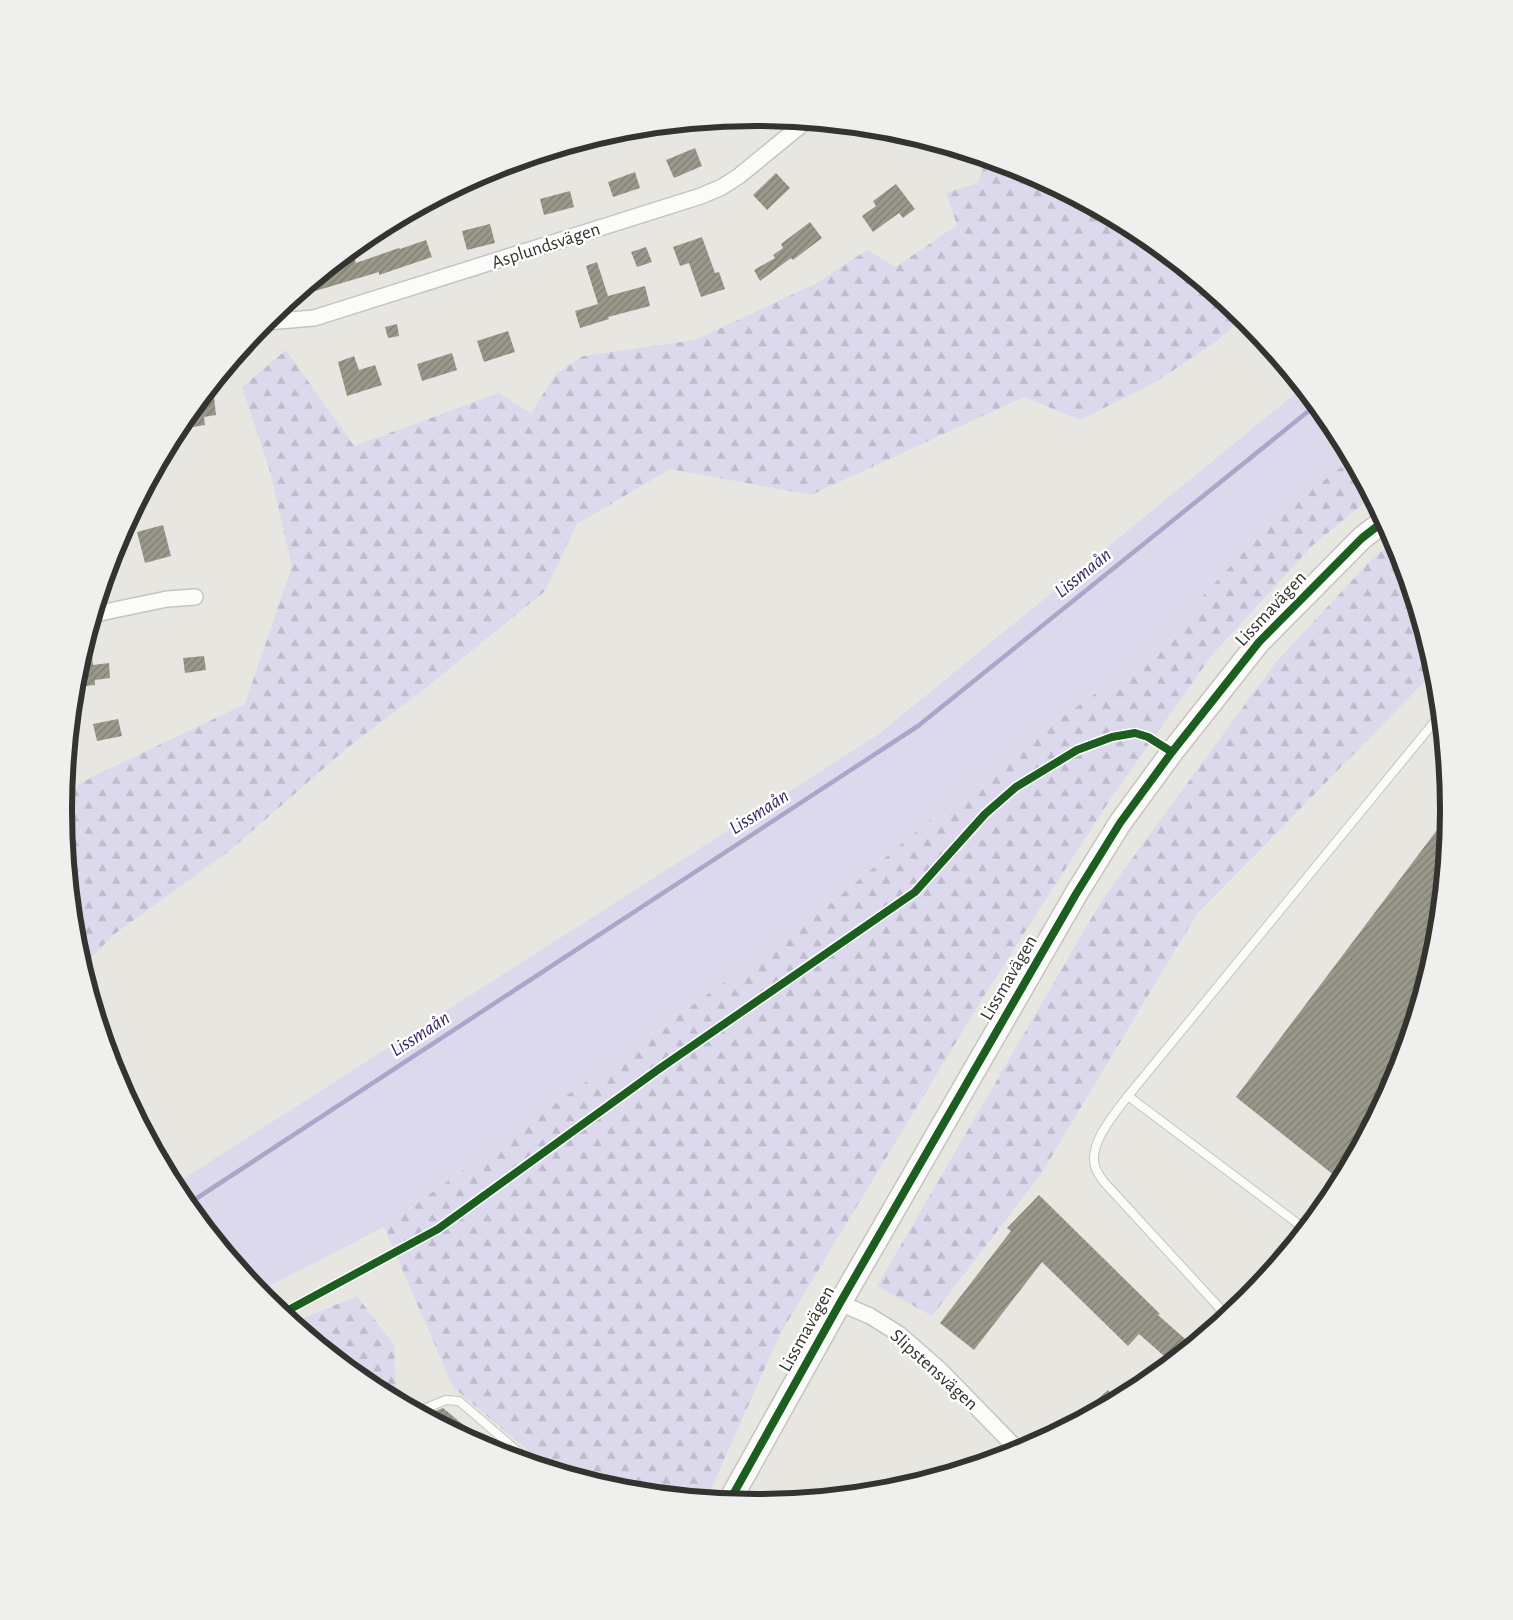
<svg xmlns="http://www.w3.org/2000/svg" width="1513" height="1620" viewBox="0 0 1513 1620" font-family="'Alegreya Sans',sans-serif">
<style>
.grass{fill:#ddd9ed}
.forest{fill:url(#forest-firs)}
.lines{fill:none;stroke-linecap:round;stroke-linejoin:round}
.stream{stroke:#aca5c8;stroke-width:4.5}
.building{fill:url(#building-hatch)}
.lane-casing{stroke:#c5c4c0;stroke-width:10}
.street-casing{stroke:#c5c4c0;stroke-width:18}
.secondary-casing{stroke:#c5c4c0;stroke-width:25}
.lane{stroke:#fbfbfa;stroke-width:8}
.street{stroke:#fbfbfa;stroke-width:15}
.secondary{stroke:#fbfbfa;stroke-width:22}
.cycleway-casing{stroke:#fff;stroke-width:11}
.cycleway{stroke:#1b5e20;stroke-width:8}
.labels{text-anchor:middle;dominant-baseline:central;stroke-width:5;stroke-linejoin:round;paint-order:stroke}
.street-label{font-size:19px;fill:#33332f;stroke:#fff}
.water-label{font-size:20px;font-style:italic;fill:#3a2869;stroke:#fff}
.rim{fill:none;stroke:#33332f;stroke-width:6}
</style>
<defs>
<pattern id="forest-firs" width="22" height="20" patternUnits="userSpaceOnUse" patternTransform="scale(1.25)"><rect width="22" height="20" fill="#ddd9ed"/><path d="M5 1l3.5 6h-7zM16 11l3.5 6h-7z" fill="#bebbcc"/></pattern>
<pattern id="building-hatch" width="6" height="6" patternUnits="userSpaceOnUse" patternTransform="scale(1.25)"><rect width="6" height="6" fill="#9a988b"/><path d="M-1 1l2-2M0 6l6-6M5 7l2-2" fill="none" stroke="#7e7d72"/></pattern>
</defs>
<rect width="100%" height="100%" fill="#e7e6e1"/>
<polygon class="grass" points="1302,388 1333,425 1351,460 1278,515 1145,658 1002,760 812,919 384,1227 269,1286 257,1288 180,1195 175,1184 879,734"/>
<g class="forest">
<polygon points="986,159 1022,170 1142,234 1244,318 1214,343 1154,383 1080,420 1024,397 811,495 670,469 577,524 545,591 422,691 347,748 229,851 116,933 83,965 77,945 64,810 65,792 96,775 245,704 292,566 269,468 242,387 286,350 354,446 499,393 531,413 556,374 583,356 695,340 815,284 867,250 896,267 957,225 946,193 978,183"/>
<polygon points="1351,460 1371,497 1312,546 1212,655 1111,798 982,999 781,1332 707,1498 621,1489 547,1467 453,1387 384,1227 812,919 1002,760 1145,658 1278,515"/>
<polygon points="1395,541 1435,671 1197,914 1041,1174 932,1316 877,1286 1102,900 1276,662 1373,558"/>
<polygon points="357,1296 394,1345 396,1399 371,1386 294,1322"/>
</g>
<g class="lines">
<polyline class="stream" points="188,1204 918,726 1316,405"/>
</g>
<g class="building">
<polygon points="695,148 702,166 674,178 666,160"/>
<polygon points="635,172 640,188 613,197 608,182"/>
<polygon points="776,173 790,188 767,210 753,195"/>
<polygon points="896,184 915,209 903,218 899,213 873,232 862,216 876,206 873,201"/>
<polygon points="570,191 574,207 544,215 540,199"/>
<polygon points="810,222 822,238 793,260 791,258 760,281 754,270 775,258 773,255 783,248 781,244"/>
<polygon points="490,224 495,243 467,250 462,231"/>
<polygon points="702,237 715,273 719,272 725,289 701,297 689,263 680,266 673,247"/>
<polygon points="426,240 432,257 379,275 379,272 295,297 352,250 356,263 399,248 400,249"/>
<polygon points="646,247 652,262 637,267 631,252"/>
<polygon points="597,262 608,296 645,286 650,306 608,317 609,319 580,328 575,311 598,304 586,266"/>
<polygon points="397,324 399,336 388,338 385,327"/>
<polygon points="508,331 515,352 484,362 477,341"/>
<polygon points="452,353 457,370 422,381 417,364"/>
<polygon points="354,356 359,370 375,365 382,385 347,396 338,362"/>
<polygon points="214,397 216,415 204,417 205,425 193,427 192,418 186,419 203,398"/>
<polygon points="163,525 171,556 145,563 137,532"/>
<polygon points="90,632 93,665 109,663 110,678 95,680 95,685 76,687 77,675"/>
<polygon points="204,656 206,670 185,673 183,658"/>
<polygon points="118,719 122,736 97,741 93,724"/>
<polygon points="1449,814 1436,945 1396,1075 1340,1180 1236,1097"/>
<polygon points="1039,1195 1160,1314 1158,1315 1192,1345 1171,1362 1139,1334 1128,1346 1042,1262 974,1350 940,1323 1011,1231 1007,1228"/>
<polygon points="1108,1390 1116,1399 1085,1416 1083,1412"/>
<polygon points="443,1408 478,1437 475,1441 426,1415"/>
</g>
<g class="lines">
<g class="lane-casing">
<g id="lane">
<path d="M1128 1096C1115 1113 1086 1146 1096 1169 1098 1174 1101 1178 1104 1182L1227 1316"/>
<polyline points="1305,1229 1128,1096 1440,715"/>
<polyline points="419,1411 446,1400 459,1401 529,1461"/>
</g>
</g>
<g class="street-casing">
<g id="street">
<polyline points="266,322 314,318 701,196 722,187 739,176 805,122"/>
<polyline points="95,614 167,599 195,597"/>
<polyline points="840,1303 870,1316 899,1334 940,1370 1019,1451"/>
</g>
</g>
<g class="secondary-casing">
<polyline id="secondary" points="730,1500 840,1303 1076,894 1120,823 1172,752 1259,642 1362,538 1384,521"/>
</g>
<use href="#lane" class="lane"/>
<use href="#street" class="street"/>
<use href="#secondary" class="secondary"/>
<g class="cycleway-casing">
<g id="cycleway">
<polyline points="283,1313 438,1229 659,1069 915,892 985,814 1016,787 1077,750 1112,737 1135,733 1148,737 1172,752"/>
<polyline points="730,1500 840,1303 1076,894 1120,823 1172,752 1259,642 1362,538 1384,521"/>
</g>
</g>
<use href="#cycleway" class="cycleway"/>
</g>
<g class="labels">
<g class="street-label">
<text transform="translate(546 246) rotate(-18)">Asplundsvägen</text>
<text transform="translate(1271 609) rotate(-47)">Lissmavägen</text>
<text transform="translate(1009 978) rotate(-60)">Lissmavägen</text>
<text transform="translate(807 1329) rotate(-61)">Lissmavägen</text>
<text transform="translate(934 1370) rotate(42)">Slipstensvägen</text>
</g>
<g class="water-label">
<text transform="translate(1083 573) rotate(-39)">Lissmaån</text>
<text transform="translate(759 812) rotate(-33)">Lissmaån</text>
<text transform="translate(420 1034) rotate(-33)">Lissmaån</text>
</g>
</g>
<path d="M0 0H1513V1620H0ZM72 810a684 684 0 1 1 1368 0a684 684 0 1 1-1368 0Z" fill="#efefee" fill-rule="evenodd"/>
<path class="rim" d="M72 810a684 684 0 1 1 1368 0a684 684 0 1 1-1368 0Z"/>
</svg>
